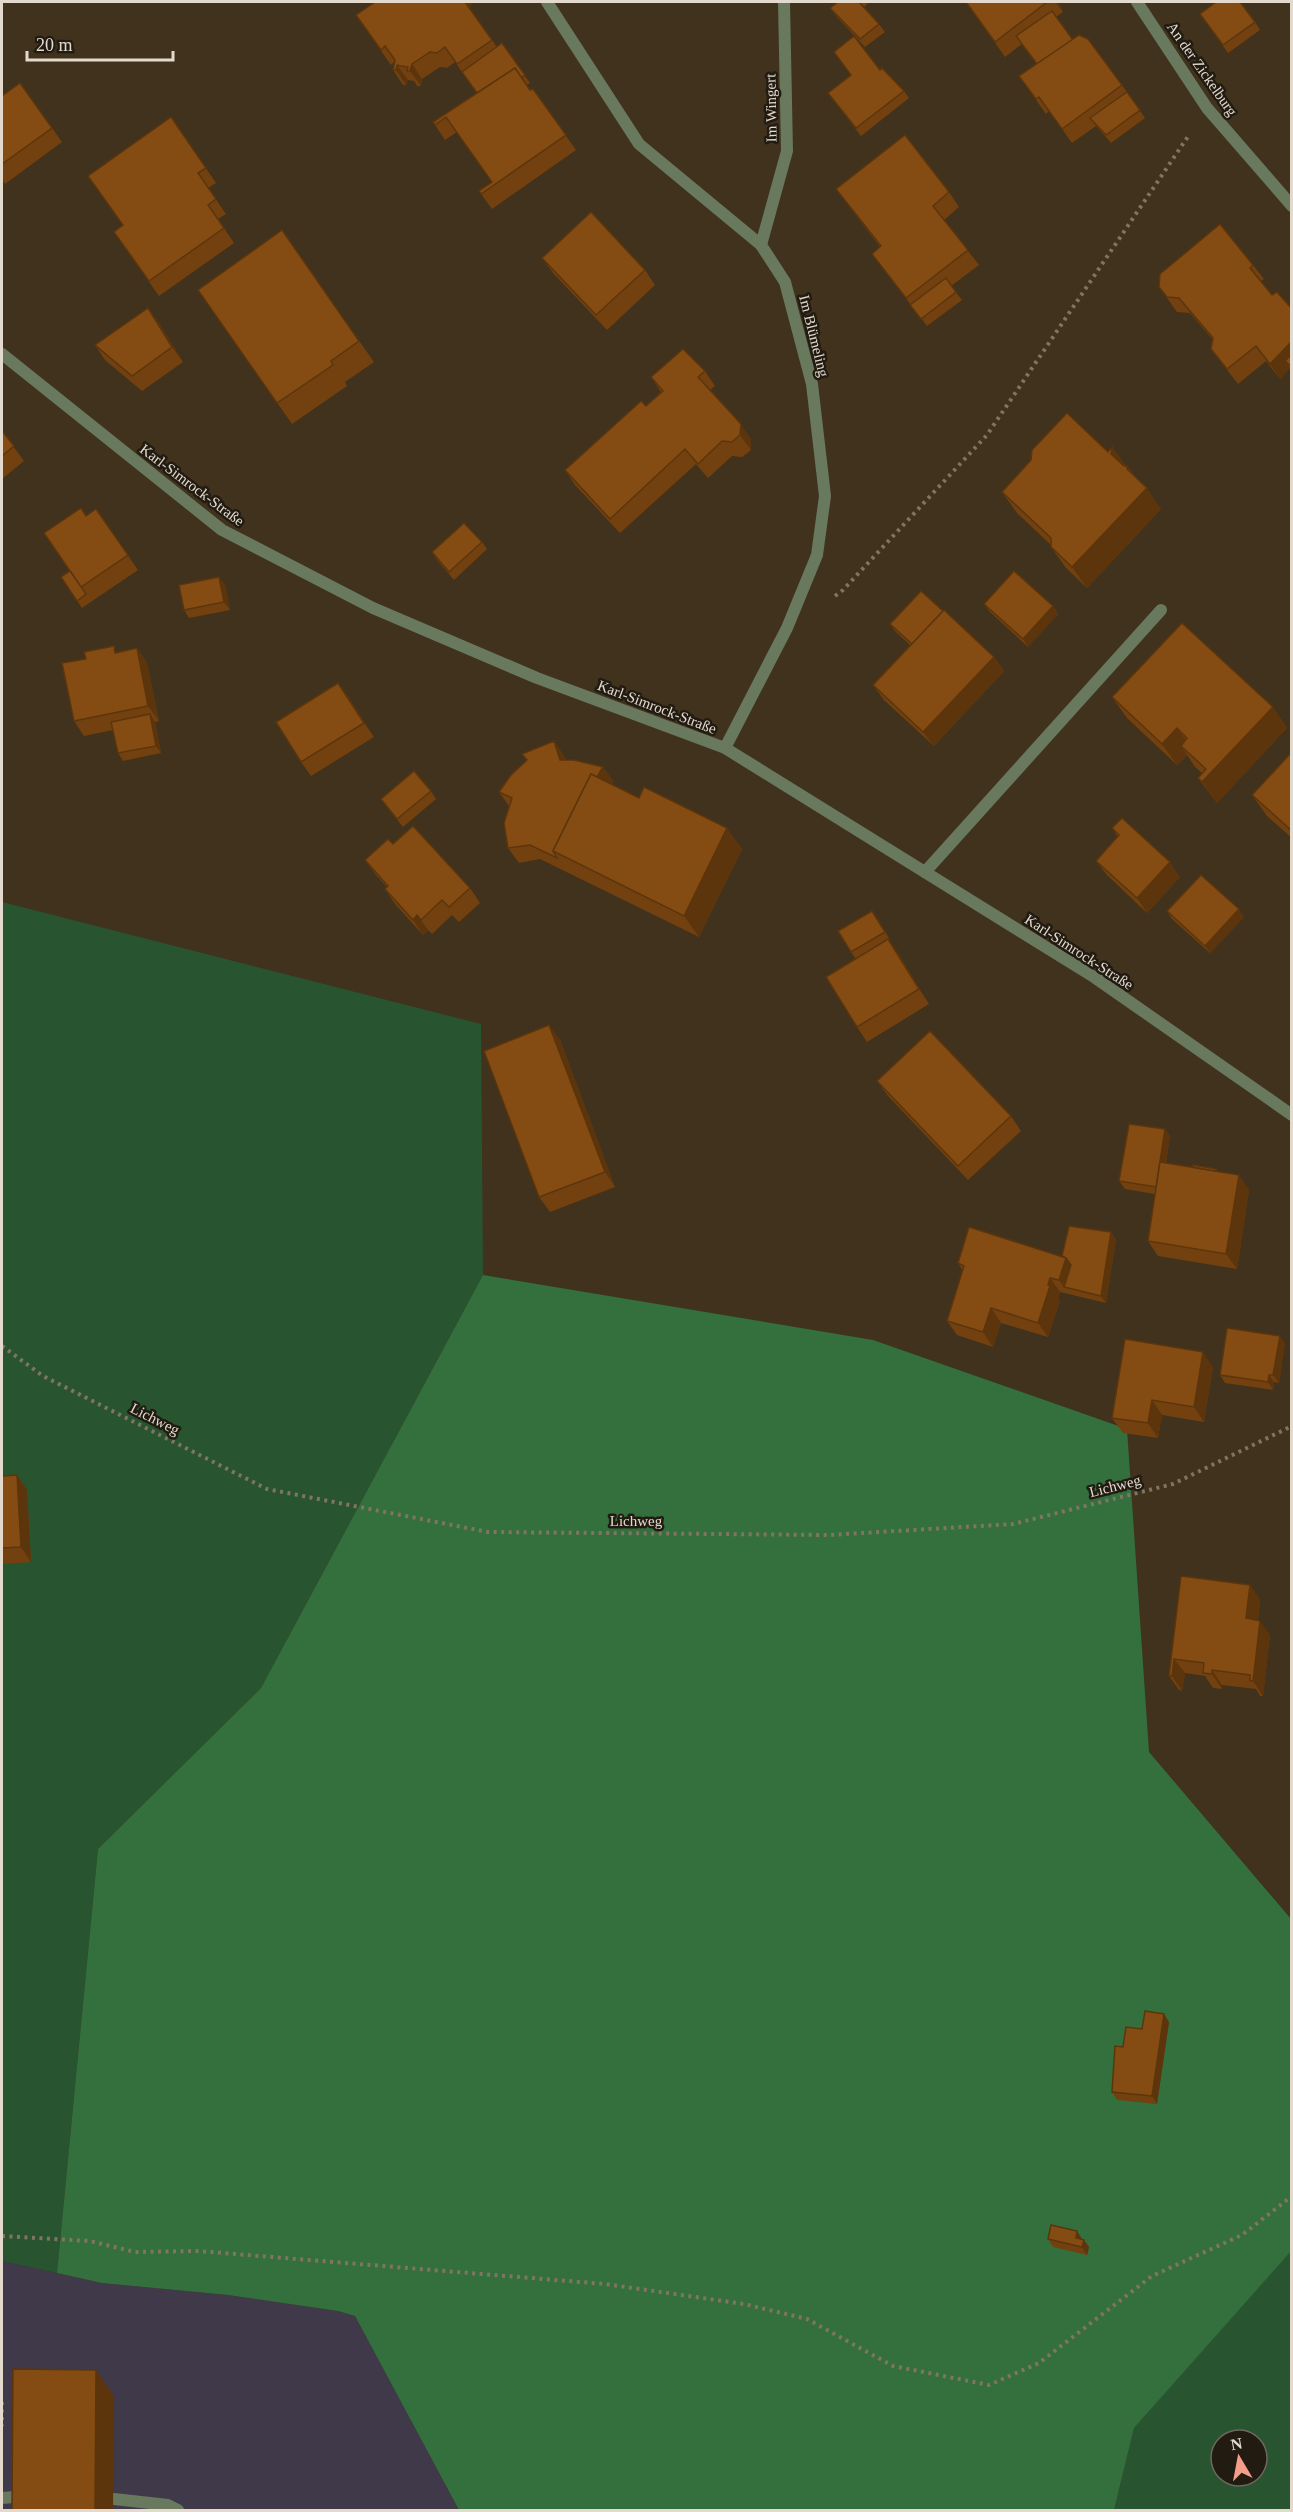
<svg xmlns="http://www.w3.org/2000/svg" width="1293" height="2512" viewBox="0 0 1293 2512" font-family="Georgia,serif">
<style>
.education{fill:#3f394a}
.green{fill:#285530;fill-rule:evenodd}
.forest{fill:#33703e}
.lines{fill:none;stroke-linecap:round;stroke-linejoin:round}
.path{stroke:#807462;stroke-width:4;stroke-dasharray:3 4.5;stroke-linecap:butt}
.service{stroke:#68795d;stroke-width:12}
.minor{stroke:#68795d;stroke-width:12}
.wall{fill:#72410f}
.shaded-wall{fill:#5c350d}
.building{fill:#844c12;stroke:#5c350d;stroke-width:1.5}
.labels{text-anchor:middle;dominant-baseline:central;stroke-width:5;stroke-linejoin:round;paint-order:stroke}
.street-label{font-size:15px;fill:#e3dacd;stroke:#211b12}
</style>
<rect width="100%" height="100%" fill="#40321d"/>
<polygon class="education" points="2,2261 102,2283 228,2295 338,2311 355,2316 459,2510 2,2510"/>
<g class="green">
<polygon points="2,902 481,1024 483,1275 261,1688 98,1849 57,2273 2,2261"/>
<path d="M1291 2250V2510H1114L1134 2428ZM1221 2440H1257V2476H1221Z"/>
</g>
<polygon class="forest" points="483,1275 873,1340 1127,1429 1149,1752 1291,1919 1292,2250 1134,2428 1114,2510 459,2510 355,2316 338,2311 228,2295 102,2283 57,2273 98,1849 261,1688"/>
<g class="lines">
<g class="path">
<polyline points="835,596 843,590 987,435 1189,135"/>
<polyline points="2,1346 43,1376 267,1489 488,1532 829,1535 1013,1524 1173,1484 1292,1426"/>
<polyline points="2,2236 90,2241 135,2252 198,2251 605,2284 744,2304 807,2319 893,2366 989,2385 1039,2363 1152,2276 1242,2235 1292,2196"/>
<polyline points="2,2402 2,2426"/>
</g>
<g class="service">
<polyline points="925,872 1161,610"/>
<polyline points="2,2498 27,2496"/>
<polyline points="114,2499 168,2505 178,2510"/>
</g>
<g class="minor">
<polyline points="547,2 639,144 761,245 785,282 812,384 825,496 817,555 787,628 725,748"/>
<polyline points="1137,2 1207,108 1292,206"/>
<polyline points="761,245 787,151 784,2"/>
<polyline points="2,354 222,530 373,608 537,678 725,748 1094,977 1292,1115"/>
</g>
</g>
<g class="wall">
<polygon points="375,2 472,2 470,8 497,47 502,43 530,83 527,85 530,90 533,89 576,150 492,209 479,191 492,182 457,132 445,140 433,122 477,93 455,62 447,68 440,67 422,79 421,86 417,86 414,81 408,80 406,85 403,85 393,70 395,61 391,65 356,15"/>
<polygon points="838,2 869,2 864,7 879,24 885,32 865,47 836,16 830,8"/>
<polygon points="966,2 1058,2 1063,12 1056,17 1073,40 1122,85 1145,118 1111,143 1096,126 1072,143 1049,111 1046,114 1019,76 1037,64 1022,44 1005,57"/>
<polygon points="1200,14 1255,22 1260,30 1228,53"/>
<polygon points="880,70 904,91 909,98 861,136 828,93 851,76"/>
<polygon points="20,83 62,142 5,184 2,179 2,96"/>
<polygon points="171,117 216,183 208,188 226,214 218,219 234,243 159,296 114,232 123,225"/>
<polygon points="836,189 949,192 959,207 944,220 979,265 951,286 962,300 927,326 872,254 880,247"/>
<polygon points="282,230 374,362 345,382 347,386 292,424 198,290"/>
<polygon points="542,258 645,270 655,285 607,330 553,273"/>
<polygon points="1253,265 1264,279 1261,281 1272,295 1292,309 1292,370 1290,368 1280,379 1266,361 1238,384 1211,349 1213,340 1190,313 1177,312 1159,287"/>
<polygon points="148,308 159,323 183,362 142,391 105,360 95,345"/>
<polygon points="705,371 715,386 710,390 751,439 751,450 742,457 732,456 708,478 696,464 620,533 575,485 565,470 646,406 661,392 651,377"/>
<polygon points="2,431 24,461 2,479"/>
<polygon points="1112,447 1126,466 1127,466 1161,509 1087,588 1066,568 1051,547 1051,545 1017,513 1002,492 1108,452"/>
<polygon points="96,509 138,570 82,608 61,577 70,571 86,516"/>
<polygon points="482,542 487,549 454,580 437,560 432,552"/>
<polygon points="225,584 230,610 189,618 184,610"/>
<polygon points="984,604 1053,606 1058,614 1028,647 989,611"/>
<polygon points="890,624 994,657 1004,671 934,746 884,700 873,685 910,645 895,631"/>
<polygon points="137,648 147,663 159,721 155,722 161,753 123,761 118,753 113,730 84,736 74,721 119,652"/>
<polygon points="338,683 374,737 311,776 301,762"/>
<polygon points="1112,697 1273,707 1287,728 1217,803 1198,778 1202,773 1195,767 1187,755 1177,765 1127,718"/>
<polygon points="554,741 564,756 566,760 603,767 613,781 612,784 742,849 699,937 540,859 519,863 508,848 509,806 499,792"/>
<polygon points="1292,752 1292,838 1267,816 1252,795"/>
<polygon points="431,791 436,799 403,827 381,799"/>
<polygon points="1112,828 1180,877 1147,913 1107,875 1096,861 1118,837"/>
<polygon points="393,844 470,888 480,903 459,922 452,915 432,934 428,930 423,935 395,904 385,889 387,887 376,875 365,860"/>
<polygon points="1167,911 1244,917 1210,953 1172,919"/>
<polygon points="877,918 890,940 889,940 929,1004 867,1042 857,1027 856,959 851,952"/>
<polygon points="560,1040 615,1187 550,1212 539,1197"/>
<polygon points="877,1081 1011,1116 1021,1131 968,1180 888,1096"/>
<polygon points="1165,1129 1170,1136 1166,1163 1193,1167 1216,1169 1217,1171 1249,1190 1237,1269 1158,1256 1148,1241 1155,1194 1125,1189 1119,1181"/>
<polygon points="1111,1232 1116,1240 1106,1303 1060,1292 1058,1298 1060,1301 1048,1337 1001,1323 993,1347 957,1335 947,1321 963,1271 958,1263 1062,1256"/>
<polygon points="1285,1343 1279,1383 1274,1382 1273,1390 1225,1383 1220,1375"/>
<polygon points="1213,1367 1204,1422 1162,1415 1158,1438 1123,1433 1112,1418"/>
<polygon points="17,1475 27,1490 31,1562 2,1564 2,1476"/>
<polygon points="1181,1576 1260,1599 1258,1620 1270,1635 1263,1696 1260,1696 1256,1689 1222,1685 1222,1689 1213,1688 1205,1676 1185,1673 1182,1691 1179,1690 1169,1676"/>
<polygon points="1169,2022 1157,2104 1117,2100 1112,2092 1123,2047 1142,2029"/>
<polygon points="1048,2239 1082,2239 1089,2247 1087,2255 1053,2247"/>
</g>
<g class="shaded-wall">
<polygon points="465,2 472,2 470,8 502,55"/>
<polygon points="1055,2 1058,2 1060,4 1063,12"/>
<polygon points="412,64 422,79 421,86 410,71"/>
<polygon points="397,65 408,80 406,85 396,70"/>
<polygon points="148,308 159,323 183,362 172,347"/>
<polygon points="1292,341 1292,367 1285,361 1290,368 1280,379 1270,364"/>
<polygon points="741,424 751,439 751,450 740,435"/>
<polygon points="1112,447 1127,468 1127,466 1142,487 1126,475 1111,454"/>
<polygon points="1147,488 1161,509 1087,588 1072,567"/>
<polygon points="219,577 225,584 230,610 224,602"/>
<polygon points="1053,606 1058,614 1028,647 1023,639"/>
<polygon points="137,648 147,663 159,721 148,706"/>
<polygon points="994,657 1004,671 934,746 923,732"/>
<polygon points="338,683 349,697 374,737 364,723"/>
<polygon points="1273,707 1287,728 1217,803 1202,782"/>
<polygon points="150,714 155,722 161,753 156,746"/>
<polygon points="1177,728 1192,749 1181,746 1187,755 1177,765 1162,744"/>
<polygon points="554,741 564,756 570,775 560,760"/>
<polygon points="603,767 613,781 573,861 559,854"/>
<polygon points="727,828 742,849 699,937 684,916"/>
<polygon points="1170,862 1180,877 1147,913 1137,898"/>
<polygon points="1239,909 1244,917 1210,953 1205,946"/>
<polygon points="417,915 428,930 423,935 413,920"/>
<polygon points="888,939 899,954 929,1004 919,989"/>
<polygon points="549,1025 560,1040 615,1187 605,1172"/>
<polygon points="1165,1129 1170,1136 1161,1195 1156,1187"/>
<polygon points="1239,1175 1249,1190 1237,1269 1226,1254"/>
<polygon points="1111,1232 1116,1240 1106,1303 1101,1296"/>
<polygon points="1066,1258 1076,1272 1064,1287 1059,1280"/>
<polygon points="1050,1278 1060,1292 1058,1298 1060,1301 1048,1337 1038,1323"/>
<polygon points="991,1308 1001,1323 993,1347 983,1332"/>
<polygon points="1280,1336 1285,1343 1279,1383 1273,1375"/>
<polygon points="1203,1352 1213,1367 1204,1422 1194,1407"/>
<polygon points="1269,1375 1274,1382 1273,1390 1268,1382"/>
<polygon points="1152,1400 1162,1415 1158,1438 1148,1423"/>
<polygon points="17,1475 27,1490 31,1562 21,1547"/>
<polygon points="1250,1585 1260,1599 1256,1633 1246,1618"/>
<polygon points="1260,1621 1270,1635 1263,1696 1253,1681"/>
<polygon points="1174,1659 1185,1673 1182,1691 1172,1676"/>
<polygon points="1212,1670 1222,1685 1222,1689 1212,1674"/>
<polygon points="1164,2014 1169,2022 1157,2104 1152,2096"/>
<polygon points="1077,2231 1082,2239 1081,2245 1076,2238"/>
<polygon points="1084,2240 1089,2247 1087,2255 1082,2247"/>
<polygon points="96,2370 114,2396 113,2511 95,2511"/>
</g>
<g class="building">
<polygon points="375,2 465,2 492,40 457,64 445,47 437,53 430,52 412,64 410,71 407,71 408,67 397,65 396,70 393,70 395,60 385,46 381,50 356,15"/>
<polygon points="838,2 859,2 879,24 860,39 830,8"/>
<polygon points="966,2 1047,2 995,42"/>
<polygon points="1216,2 1240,2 1255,22 1223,45 1200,14"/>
<polygon points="1052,11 1073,40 1037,64 1016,36"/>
<polygon points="1079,35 1088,39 1122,85 1062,129 1039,97 1036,99 1019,76"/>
<polygon points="854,36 880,70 882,68 904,91 856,128 828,93 851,75 834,52"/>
<polygon points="502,43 525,75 521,78 515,68 477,93 462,72"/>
<polygon points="515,68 530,90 533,89 566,135 481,194 479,191 492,182 446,117 435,125 433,122"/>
<polygon points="20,83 52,128 2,164 2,96"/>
<polygon points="1127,92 1140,110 1106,135 1090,118"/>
<polygon points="171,117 206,168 198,173 216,199 208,205 224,228 149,281 114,232 123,225 88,176"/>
<polygon points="905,135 949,192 933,206 968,250 906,298 872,254 881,246 836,189"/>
<polygon points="591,212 645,270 596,315 542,258"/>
<polygon points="1220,224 1253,265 1250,268 1272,295 1277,292 1292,309 1292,341 1270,364 1256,346 1227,369 1211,349 1213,338 1179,298 1167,297 1159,287 1160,274"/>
<polygon points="282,230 359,341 331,361 333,365 277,403 198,290"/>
<polygon points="946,278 956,292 921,319 910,305"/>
<polygon points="148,308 172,347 132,376 95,345"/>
<polygon points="683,349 705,371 698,377 741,424 740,435 732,442 722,441 698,464 685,449 610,519 565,470 641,401 646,406 663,391 651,377"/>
<polygon points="1292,354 1292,367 1285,361"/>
<polygon points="1067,413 1108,452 1112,447 1111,454 1124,466 1127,466 1127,469 1147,488 1072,567 1051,547 1051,538 1002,492 1031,460 1032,450"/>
<polygon points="2,431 14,446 2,456"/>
<polygon points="81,508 86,516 96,509 128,555 81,587 44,533"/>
<polygon points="464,523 482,542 449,572 432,552"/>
<polygon points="70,571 86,594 77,601 61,577"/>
<polygon points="1014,571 1053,606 1023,639 984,604"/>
<polygon points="219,577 224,602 184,610 179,585"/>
<polygon points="921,591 943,611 912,644 890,624"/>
<polygon points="944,610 994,657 923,732 873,685"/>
<polygon points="1182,623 1273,707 1202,782 1198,778 1206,769 1181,746 1187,738 1177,728 1162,744 1112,697"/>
<polygon points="114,646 115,653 137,648 148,706 74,721 62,663 86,659 84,652"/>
<polygon points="338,683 364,723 301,762 276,722"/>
<polygon points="150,714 156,746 118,753 111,722"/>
<polygon points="554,741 560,760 574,760 603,767 597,777 591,774 553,851 557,858 530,845 508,848 504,823 512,798 499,792 511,775 527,760 522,754"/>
<polygon points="1292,752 1292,831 1252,795"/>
<polygon points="414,771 431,791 397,819 381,799"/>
<polygon points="591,774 639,798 644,787 727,828 684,916 553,851"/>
<polygon points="1122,818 1170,862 1137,898 1096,861 1119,835 1112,828"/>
<polygon points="413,826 470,888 449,907 442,900 421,920 417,915 413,920 385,889 388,886 365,860 388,839 393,844"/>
<polygon points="1201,875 1239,909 1205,946 1167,911"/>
<polygon points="872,911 885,932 851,952 838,931"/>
<polygon points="888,939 919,989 857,1027 826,977"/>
<polygon points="549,1025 605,1172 539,1197 484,1051"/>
<polygon points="930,1031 1011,1116 958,1166 877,1081"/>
<polygon points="1129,1124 1165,1129 1156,1187 1119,1181"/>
<polygon points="1160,1162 1239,1175 1226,1254 1148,1241"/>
<polygon points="1193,1165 1216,1169 1215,1171 1193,1167"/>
<polygon points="1069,1226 1111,1232 1101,1296 1064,1287 1071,1265 1066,1258 1062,1256"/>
<polygon points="969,1227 1066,1258 1059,1280 1050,1278 1048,1285 1050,1286 1038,1323 991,1308 983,1332 947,1321 964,1266 958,1263"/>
<polygon points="1227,1328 1280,1336 1273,1375 1269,1375 1268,1382 1220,1375"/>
<polygon points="1125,1339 1203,1352 1194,1407 1152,1400 1148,1423 1112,1418"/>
<polygon points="17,1475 21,1547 2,1548 2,1476"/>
<polygon points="1181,1576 1250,1585 1246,1618 1260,1621 1253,1681 1250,1681 1250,1675 1212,1670 1212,1674 1203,1673 1204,1663 1174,1659 1172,1676 1169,1676"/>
<polygon points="1145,2011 1164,2014 1152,2096 1112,2092 1115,2046 1123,2047 1126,2027 1142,2029"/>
<polygon points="1051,2225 1077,2231 1076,2238 1084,2240 1082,2247 1048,2239"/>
<polygon points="13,2369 96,2370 95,2511 12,2511"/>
</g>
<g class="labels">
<g class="street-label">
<text transform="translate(1202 69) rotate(55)">An der Zickelburg</text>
<text transform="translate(771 108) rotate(-91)">Im Wingert</text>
<text transform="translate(814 336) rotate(76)">Im Blümeling</text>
<text transform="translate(192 485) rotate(37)">Karl-Simrock-Straße</text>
<text transform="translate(657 707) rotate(21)">Karl-Simrock-Straße</text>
<text transform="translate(1079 952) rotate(33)">Karl-Simrock-Straße</text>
<text transform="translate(155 1419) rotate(27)">Lichweg</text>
<text transform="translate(1115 1486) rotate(-14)">Lichweg</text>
<text x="636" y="1521">Lichweg</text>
</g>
</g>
<rect width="1293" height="2512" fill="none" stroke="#e3dacd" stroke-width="6"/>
<g transform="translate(1239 2458) rotate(350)"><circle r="28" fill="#211b12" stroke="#6f675d" stroke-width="1.5"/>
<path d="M0-4.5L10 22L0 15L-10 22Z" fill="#f49e8a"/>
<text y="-9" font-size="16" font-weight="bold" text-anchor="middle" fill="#e3dacd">N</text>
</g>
<path d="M27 51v9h146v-9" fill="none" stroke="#e3dacd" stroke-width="3"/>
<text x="36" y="51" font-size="18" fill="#e3dacd" stroke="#211b12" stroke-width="4.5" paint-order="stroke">20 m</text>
</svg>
